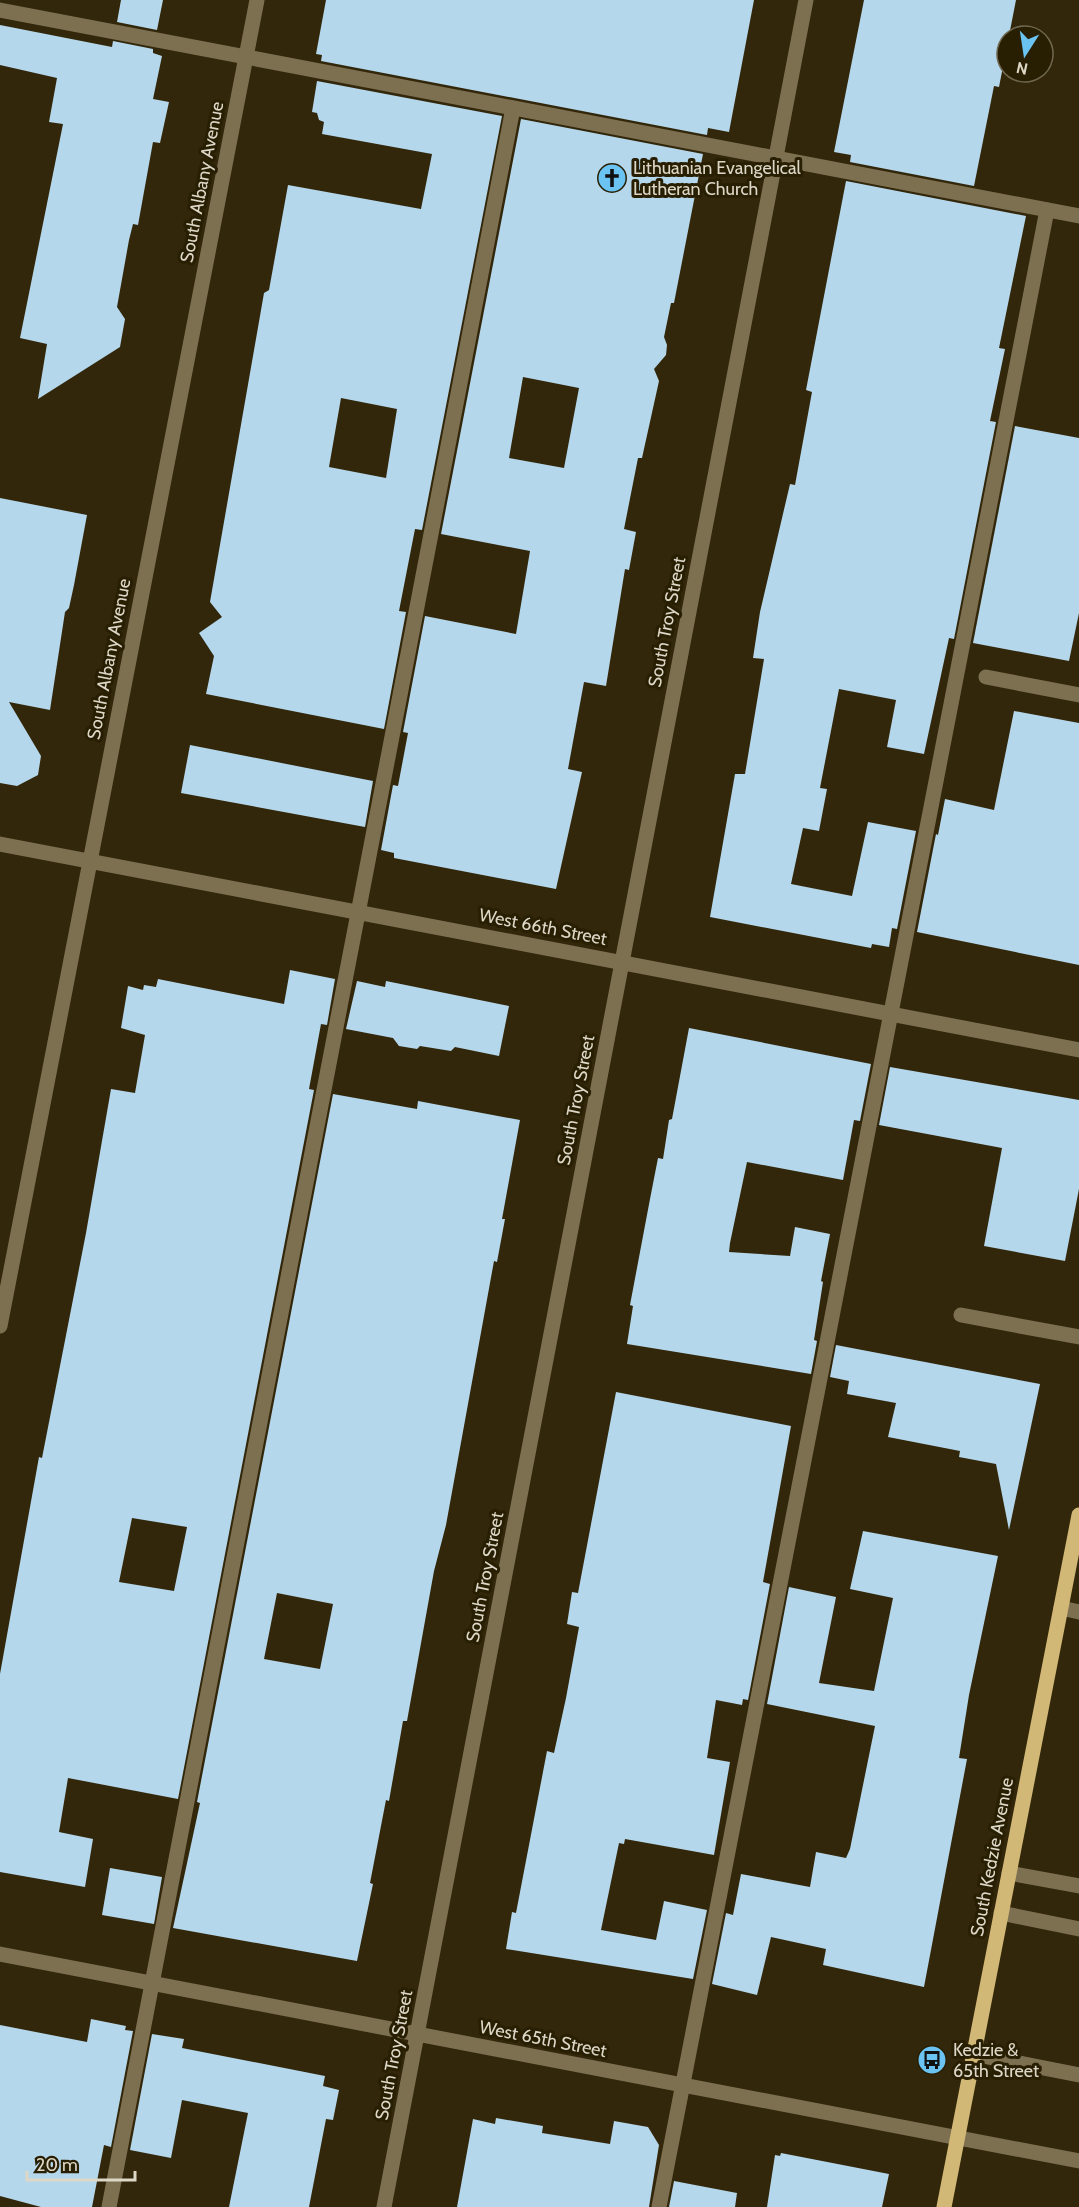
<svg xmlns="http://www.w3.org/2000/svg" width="1079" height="2207" viewBox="0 0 1079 2207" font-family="Cabin,sans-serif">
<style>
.building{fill:#b5d7eb;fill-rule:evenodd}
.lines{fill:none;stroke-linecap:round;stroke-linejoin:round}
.minor{stroke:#7d7051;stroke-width:15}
.major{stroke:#d2b876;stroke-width:15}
.labels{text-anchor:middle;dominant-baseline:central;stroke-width:6;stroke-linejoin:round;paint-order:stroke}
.poi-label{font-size:18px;fill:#ddd7c7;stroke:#281e02;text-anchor:start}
.street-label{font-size:18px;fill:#ddd7c7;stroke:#281e02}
</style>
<rect width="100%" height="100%" fill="#32270b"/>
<g class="building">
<polygon points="121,0 163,0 157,30 117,22"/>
<polygon points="326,0 754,0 729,132 708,128 707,135 321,61 322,55 316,54"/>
<polygon points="864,0 1016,0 999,87 994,86 974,186 850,162 851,155 834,152"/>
<polygon points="0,25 112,47 113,41 153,49 153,53 162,56 153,99 169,102 160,143 153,142 138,225 133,224 129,240 117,307 125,319 120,347 38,399 47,344 20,338 63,124 49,122 57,78 0,65"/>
<path d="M317 81 502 116 422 530 415 529 399 611 406 612 384 729 206 694 214 656 199 633 222 617 210 602 264 293 269 290 288 185 421 209 432 154 322 134 324 122 319 120 317 113 312 112ZM341 398 397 409 386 478 329 467Z"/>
<path d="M521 119 703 154 674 303H671L664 337 667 345 666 355 654 369 659 381 642 458H638L624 529 636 532 629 570 625 569 606 686 584 682 568 769 582 772 556 889 394 858V853L381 850 393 785 398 786 408 733 403 732 425 616 516 634 530 551 441 534ZM523 377 579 388 564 468 509 458Z"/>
<polygon points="846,181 1026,216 999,348 1005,349 990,421 996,422 954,639 949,638 924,754 887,747 896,700 839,689 820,788 827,789 819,831 803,828 791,884 852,896 868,822 916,831 897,929 892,928 889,947 872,944 871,948 710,917 735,774 745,774 764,659 753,658 760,612 790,484 795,485 812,392 806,390"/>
<polygon points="1015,426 1079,438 1079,613 1069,661 973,643"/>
<polygon points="0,498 87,515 74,585 69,608 65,612 50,710 9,702 41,756 38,775 17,786 0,783"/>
<polygon points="1014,711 1079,723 1079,965 917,932 936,834 938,835 945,799 994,810"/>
<polygon points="190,745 373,781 365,827 181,793"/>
<path d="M290 970 335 979 327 1025 321 1024 309 1089 314 1090 178 1799 68 1778 59 1832 93 1839 85 1887 0 1872V1674L39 1457 42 1458 86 1233 111 1089 135 1093 145 1035 121 1028 128 986 143 990 144 985 156 987 158 979 284 1004ZM132 1518 187 1527 174 1591 119 1582Z"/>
<polygon points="357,981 385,987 386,981 509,1006 499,1056 455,1047 451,1051 420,1046 417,1049 399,1046 393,1038 346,1029"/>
<polygon points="689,1028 871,1064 860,1121 854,1120 843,1180 747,1162 730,1243 729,1252 790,1256 795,1227 830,1234 821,1281 823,1282 814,1340 817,1341 811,1374 627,1344 633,1306 630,1305 650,1199 658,1158 663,1159 669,1120 672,1119"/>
<polygon points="890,1067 1079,1100 1079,1189 1065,1261 984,1246 1002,1148 879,1125"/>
<path d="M333 1094 417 1109 418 1101 520 1120 502 1219H505L497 1262 494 1261 446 1525 434 1571 407 1721H403L389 1801 386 1800 370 1883 373 1884 357 1961 173 1928 200 1803 197 1802ZM277 1593 333 1604 320 1669 264 1659Z"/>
<polygon points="836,1345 1040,1384 1009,1530 996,1464 959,1457 960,1451 888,1437 896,1403 847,1394 849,1381 830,1377"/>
<polygon points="616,1392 791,1426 763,1582 770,1584 748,1700 743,1699 742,1705 716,1700 707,1758 730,1762 714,1855 625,1839 624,1844 619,1843 601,1930 656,1940 664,1901 707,1910 693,1979 506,1949 512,1912 516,1913 547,1751 554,1753 566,1698 579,1627 567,1624 572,1592 578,1593"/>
<polygon points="863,1531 998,1556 969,1695 959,1758 967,1759 924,1987 823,1965 826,1949 771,1937 757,1995 712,1984 726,1913 733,1915 741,1874 810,1887 816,1852 846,1858 850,1849 875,1726 767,1704 789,1587 836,1597 819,1683 874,1691 893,1598 850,1589"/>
<polygon points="110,1868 162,1877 154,1924 102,1915"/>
<polygon points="91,2019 126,2026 125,2030 133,2031 111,2147 104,2145 92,2207 41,2207 0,2196 0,2025 87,2042"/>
<polygon points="152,2034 184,2039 182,2048 325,2076 323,2086 339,2090 333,2120 326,2119 309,2207 229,2207 248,2113 182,2100 171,2158 130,2150"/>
<polygon points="496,2118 543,2126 542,2133 610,2144 614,2121 648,2127 659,2145 649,2207 457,2207 473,2119 495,2124"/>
<polygon points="781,2153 889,2174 882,2207 767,2207 775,2155 780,2156"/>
<polygon points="674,2181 737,2193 735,2207 669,2207"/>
</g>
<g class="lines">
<g class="minor">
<polyline points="0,10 1079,216"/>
<polyline points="986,677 1079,695"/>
<polyline points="0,844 1079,1050"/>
<polyline points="961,1315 1079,1337"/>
<polyline points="0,1326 257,0"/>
<polyline points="1061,1608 1079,1612"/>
<polyline points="1009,1873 1079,1886"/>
<polyline points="1001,1913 1079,1929"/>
<polyline points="0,1954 1079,2161"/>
<polyline points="973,2054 1079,2075"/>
<polyline points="109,2207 513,108"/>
<polyline points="384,2207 806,0"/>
<polyline points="659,2207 1047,210"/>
</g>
<polyline class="major" points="944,2207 1079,1515"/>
</g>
<defs>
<g id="church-disc" transform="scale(1.5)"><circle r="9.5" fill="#6bc3f2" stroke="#281e02"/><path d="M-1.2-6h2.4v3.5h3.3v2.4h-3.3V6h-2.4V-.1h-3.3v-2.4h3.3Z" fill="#111"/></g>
<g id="bus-disc" transform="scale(1.5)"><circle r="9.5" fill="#6bc3f2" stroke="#281e02"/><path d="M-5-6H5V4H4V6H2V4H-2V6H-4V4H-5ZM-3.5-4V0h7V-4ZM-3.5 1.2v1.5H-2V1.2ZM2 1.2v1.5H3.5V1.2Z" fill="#111"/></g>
</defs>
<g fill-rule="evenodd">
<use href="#church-disc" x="612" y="178"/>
<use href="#bus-disc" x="932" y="2060"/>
</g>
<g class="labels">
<g class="poi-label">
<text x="633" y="168">Lithuanian Evangelical<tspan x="633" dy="21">Lutheran Church</tspan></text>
<text x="953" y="2050">Kedzie &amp;<tspan x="953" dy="21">65th Street</tspan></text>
</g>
<g class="street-label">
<text transform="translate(202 182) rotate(-79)">South Albany Avenue</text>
<text transform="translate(667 622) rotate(-79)">South Troy Street</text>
<text transform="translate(109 659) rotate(-79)">South Albany Avenue</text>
<text transform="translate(543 927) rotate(11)">West 66th Street</text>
<text transform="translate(576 1100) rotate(-79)">South Troy Street</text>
<text transform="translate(485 1577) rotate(-79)">South Troy Street</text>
<text transform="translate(992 1857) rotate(-79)">South Kedzie Avenue</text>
<text transform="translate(543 2039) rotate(11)">West 65th Street</text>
<text transform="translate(394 2055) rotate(-79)">South Troy Street</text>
</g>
</g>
<g transform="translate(1025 54) rotate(192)"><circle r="28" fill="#281e02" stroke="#706851" stroke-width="1.5"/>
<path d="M0-4.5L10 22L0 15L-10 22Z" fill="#6bc3f2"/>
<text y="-9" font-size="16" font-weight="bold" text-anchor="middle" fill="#ddd7c7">N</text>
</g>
<path d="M27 2171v9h108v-9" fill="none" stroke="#ddd7c7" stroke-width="3"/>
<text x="36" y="2171" font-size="18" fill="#ddd7c7" stroke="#281e02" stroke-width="4.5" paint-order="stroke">20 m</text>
</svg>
